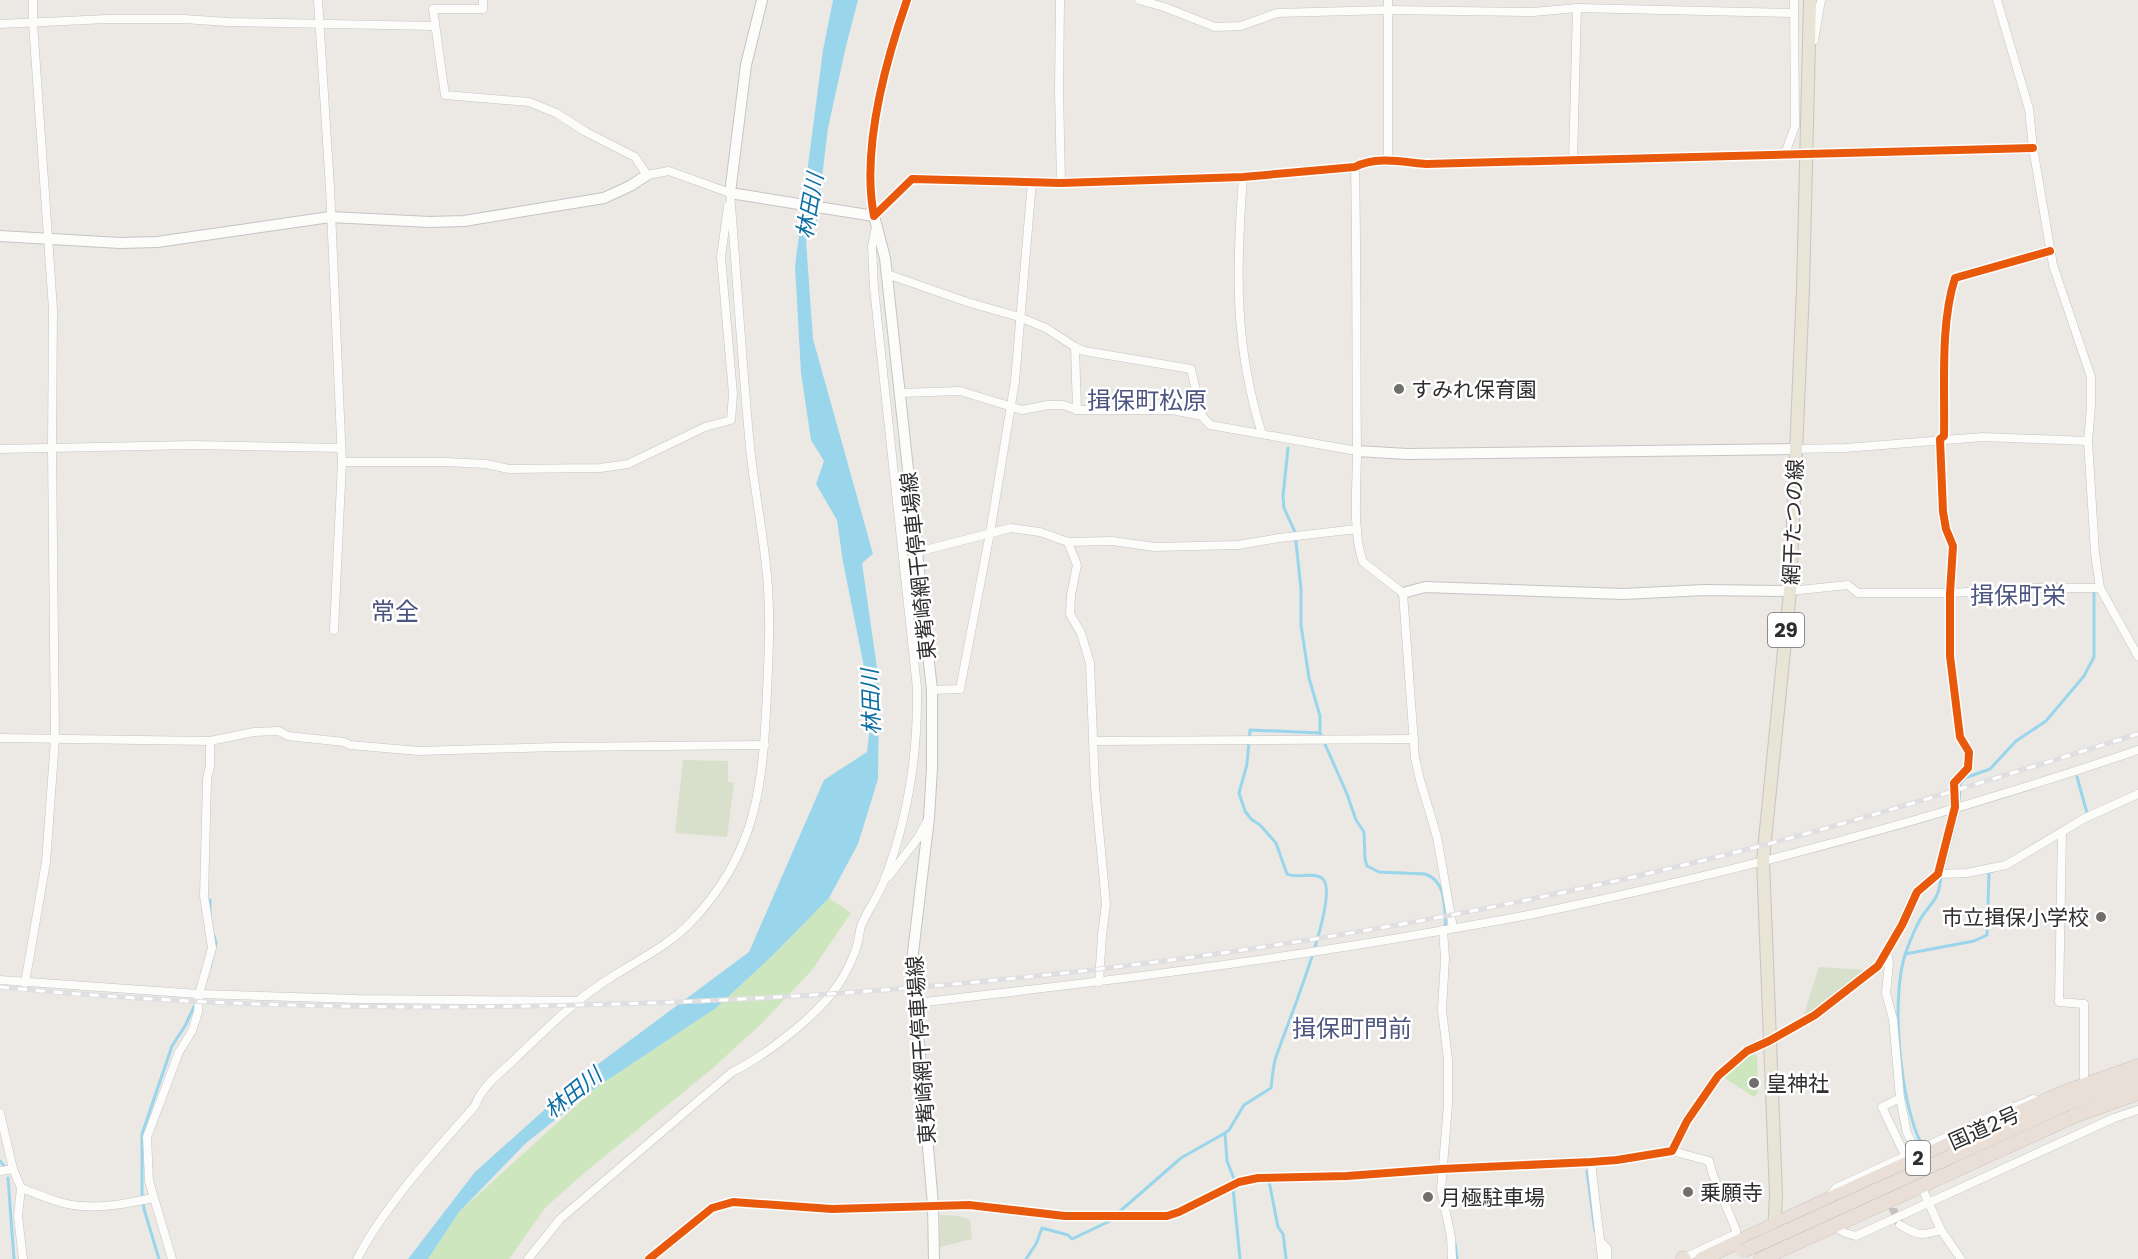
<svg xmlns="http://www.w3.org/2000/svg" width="2138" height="1259" viewBox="0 0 2138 1259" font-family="Poppins,'Noto Sans JP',sans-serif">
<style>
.green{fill:#cee6be}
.cemetery{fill:#d8e0cc}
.water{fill:#99d6ec}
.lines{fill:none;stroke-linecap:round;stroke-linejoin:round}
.stream{stroke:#99d6ec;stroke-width:3}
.street-tunnel{stroke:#c6c3c0;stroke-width:8;stroke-dasharray:8 4;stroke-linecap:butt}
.street-casing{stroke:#c5c4c5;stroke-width:9}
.secondary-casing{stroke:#c5c4c5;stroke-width:12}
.primary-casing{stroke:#c6c5c4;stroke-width:14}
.highway-casing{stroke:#c6c5c4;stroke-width:15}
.street{stroke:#fcfcfb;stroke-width:8}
.secondary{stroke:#fcfcfb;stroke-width:10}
.primary{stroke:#e8e4d6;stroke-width:12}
.highway{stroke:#eadfd6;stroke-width:14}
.rail-casing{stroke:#dfdfe1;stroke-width:5}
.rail{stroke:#fff;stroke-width:3;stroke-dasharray:9;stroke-linecap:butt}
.highway-bridge-casing{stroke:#c6c5c4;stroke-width:15;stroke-linecap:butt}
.highway-bridge{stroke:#eadfd6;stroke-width:14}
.cycleway-casing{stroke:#fff;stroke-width:11}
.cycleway{stroke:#e8590c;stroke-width:8}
.poi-dot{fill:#706f6e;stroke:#fff;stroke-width:2}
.labels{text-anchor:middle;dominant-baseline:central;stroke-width:5;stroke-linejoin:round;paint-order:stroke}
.shield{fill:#fff;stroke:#6d6d6d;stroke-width:1.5}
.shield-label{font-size:20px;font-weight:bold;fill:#2e2e2e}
.poi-label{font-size:21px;fill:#2e2e2e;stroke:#fff;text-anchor:start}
.street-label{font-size:21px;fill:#2e2e2e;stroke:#fff}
.water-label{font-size:22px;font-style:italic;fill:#0d6fa3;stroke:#fff}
.quarter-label{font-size:24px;fill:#4d5680;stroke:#fff}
</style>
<rect width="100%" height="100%" fill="#ece8e4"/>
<g class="green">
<polygon points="829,898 851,913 812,970 762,1023 713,1068 583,1174 545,1208 509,1259 428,1259 459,1212 597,1087 716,1008 772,956"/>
<polygon points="1753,1052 1757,1056 1758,1092 1754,1097 1723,1077"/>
</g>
<g class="cemetery">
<polygon points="683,760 728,761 728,782 734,783 727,837 675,833"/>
<polygon points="1819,967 1865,970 1819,1009 1803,1017"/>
<polygon points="940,1215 959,1216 970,1220 972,1239 940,1247"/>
</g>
<polygon class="water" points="833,0 858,0 846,46 828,128 816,227 806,241 813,339 873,554 862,563 879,682 878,779 858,844 829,898 772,956 716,1008 597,1087 526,1143 459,1212 428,1259 408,1259 475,1172 582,1076 749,952 824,780 867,752 872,710 865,672 843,562 837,520 816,484 824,461 811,440 801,373 795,266 823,50"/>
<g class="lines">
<g class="stream">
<path d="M1288 448 1283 496 1284 508 1295 532 1301 589V625L1309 678 1320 716V733L1347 794 1356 820 1364 832 1365 859 1367 866 1379 872 1425 874C1448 881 1444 911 1446 930"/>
<polyline points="2077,777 2087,813"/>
<polyline points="210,900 210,915"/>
<polyline points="1905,954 1974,941 1987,935 1989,872 1993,871"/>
<polyline points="210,968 216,943 214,936"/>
<path d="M1922 1145C1900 1105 1890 995 1906 952 1910 941 1915 928 1921 918 1929 905 1939 899 1940 883L1959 809 1960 784 1965 778 1990 769 2016 741 2046 721 2084 676 2094 657V593"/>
<polyline points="1587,1159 1627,1155"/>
<polyline points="0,1161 5,1167"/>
<polyline points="1587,1171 1595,1231"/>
<polyline points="8,1178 14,1259"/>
<path d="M1234 1179 1227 1161 1225 1133 1229 1130 1244 1105 1271 1088C1272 1079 1273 1069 1275 1060 1283 1034 1341 897 1323 879 1315 871 1297 879 1287 874L1276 843 1260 825 1251 819 1245 811 1239 793 1247 764 1250 730 1320 733"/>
<polyline points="1267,1181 1269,1181 1278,1227 1283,1234 1284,1241 1286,1259"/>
<polyline points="1235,1187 1233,1188 1240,1259"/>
<polyline points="1118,1213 1181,1158 1225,1133"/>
<polyline points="1455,1243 1457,1259"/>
<polyline points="159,1259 144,1209 142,1194 142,1134 172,1046 185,1026 196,1002"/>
<polyline points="1026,1259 1036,1244 1042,1228 1068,1235 1072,1239 1110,1221"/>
</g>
<polyline class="street-tunnel" points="1893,1196 1893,1209 1900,1225"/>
<g class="street-casing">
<g id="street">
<polyline points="318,0 330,188 342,462 334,630"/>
<polyline points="483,0 483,9 433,9 445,95 529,102 556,113 586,132 635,157 647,175 669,171 730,193"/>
<path d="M907 0C885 63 861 149 874 216L912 179 1061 183 1243 177 1355 167C1376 156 1403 162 1426 164L2033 148"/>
<polyline points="1060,0 1059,91 1061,183"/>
<polyline points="1139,0 1164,7 1215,27 1241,26 1277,13 1388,10 1533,12 1577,8"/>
<polyline points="1997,0 2029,109 2033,148 2053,265 2091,377 2091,406 2088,441 2095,553 2100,588 2138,656"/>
<polyline points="0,24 107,19 184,19 228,22 435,26"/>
<polyline points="1814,40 1821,0"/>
<polyline points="1785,154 1795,126 1794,0"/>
<polyline points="1388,160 1388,0"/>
<polyline points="1573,160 1577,8 1794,13"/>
<path d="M1355 167C1357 262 1356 357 1357 452 1357 483 1352 534 1363 562L1403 593 1415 758 1420 780 1437 837 1453 928"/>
<path d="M1243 177C1236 269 1234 345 1262 434"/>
<polyline points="887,274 967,302 1019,317 1046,328 1075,347 1084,351 1191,369 1202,416"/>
<polyline points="1075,347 1077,410"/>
<polyline points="900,393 960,391 1022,410 1048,405 1063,405 1077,410 1172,410 1202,416 1210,425 1357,451"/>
<polyline points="0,449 194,445 341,448"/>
<polyline points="1795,449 1845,448 1983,437 2088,441"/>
<polyline points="342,462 446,462 486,464 509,469 600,468 628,464 705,427 731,420 733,394 721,257 728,206"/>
<polyline points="1068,542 1077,565 1071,595 1070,614 1081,633 1090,663 1095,787 1106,904 1102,935 1099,982"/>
<polyline points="917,552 1011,528 1040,532 1068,542 1112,541 1155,547 1238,545 1279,538 1357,529"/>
<polyline points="1790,591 1848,585 1858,593 1950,593 2037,588 2100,588"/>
<polyline points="932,690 960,689 990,533 1015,381 1032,181"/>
<polyline points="0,738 210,741 254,732 279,731 288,736 344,742 350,745 419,751 556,747 765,745"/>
<polyline points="1093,741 1414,739"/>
<polyline points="2062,832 2059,1002 2084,1004 2084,1079"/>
<polyline points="1938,874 1967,873 2006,865 2085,818 2138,794"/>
<polyline points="888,877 918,838 926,823"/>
<polyline points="1443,930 1445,958 1442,1010 1448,1060 1448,1104 1441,1190 1451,1237 1452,1259"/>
<polyline points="1887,951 1889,963 1886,993 1893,1019 1900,1098 1907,1133 1918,1154"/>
<polyline points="0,980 199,994 357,999 579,1001"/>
<polyline points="25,983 46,862 55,739 52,449 53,309 33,23 33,0"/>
<path d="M916 1003C1091 983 1265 962 1439 931 1472 925 1505 920 1538 913 1740 871 1942 817 2138 750"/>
<polyline points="1900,1098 1882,1107 1903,1151"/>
<polyline points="0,1113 13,1169"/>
<polyline points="1672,1151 1709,1161 1713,1175 1736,1230 1736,1234 1682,1259"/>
<polyline points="1591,1162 1602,1259"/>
<polyline points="0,1171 13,1169 21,1188 18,1216 23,1259"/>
<polyline points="1921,1186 1941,1230 1961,1259"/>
<path d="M21 1188C40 1195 61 1205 81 1206 105 1208 130 1203 153 1198"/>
<polyline points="1829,1197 1836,1188 1997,1114 2034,1099"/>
<path d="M1900 1225C1918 1236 1922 1236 1941 1230"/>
<polyline points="1834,1226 1845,1233 1856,1236 2114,1118 2138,1110"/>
<polyline points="1601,1242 1607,1248 1607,1259"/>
<polyline points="172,1259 149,1181 147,1137 179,1052 192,1031 198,1012 199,994 212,948 204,896 207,779 210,766 210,741"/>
<path d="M357 1259C386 1204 434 1152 475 1106 481 1087 501 1072 515 1059 545 1030 575 1000 610 978 638 960 668 946 691 922 758 852 763 783 767 691 769 650 771 607 766 566 762 526 754 487 750 447 742 363 737 278 730 193"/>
<path d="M528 1259 560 1219 732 1072C765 1056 817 1016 838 985 845 975 852 960 856 949 859 941 859 933 861 926 867 911 878 897 884 881 908 819 918 755 917 688L874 288 872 246 876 227"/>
<path d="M649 1259 712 1208 733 1202 832 1209 969 1205 1065 1216H1167L1179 1212 1239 1182 1258 1178 1347 1176 1441 1169 1591 1162 1617 1160 1672 1151 1687 1121 1718 1076 1747 1051 1769 1041 1815 1015 1878 966 1902 925 1917 892 1938 874 1955 807 1954 783 1968 768 1969 752 1960 737 1950 656V593L1953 546 1946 529 1943 512 1940 439 1944 436C1945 387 1940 324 1955 278L2050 251"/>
</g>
</g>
<g class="secondary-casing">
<g id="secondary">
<polyline points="762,0 746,65 730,193 874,216 885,258 932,690 932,768 929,818 912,961 933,1205 934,1259"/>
<polyline points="0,236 120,243 157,242 330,217 430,222 464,221 604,198 630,186 647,175"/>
<polyline points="1357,451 1407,454 1795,449"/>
<polyline points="1403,593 1425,587 1623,594 1704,590 1790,591"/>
</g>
</g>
<g class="primary-casing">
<polyline id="primary" points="1774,1234 1776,1195 1763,860 1790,591 1803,289 1810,0"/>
</g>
<g class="highway-casing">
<g id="highway">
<polyline points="1952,1156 2066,1104 2138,1079"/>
<polyline points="1683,1258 1684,1259"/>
<polyline points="1702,1259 1797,1214 2062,1093 2138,1066"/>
<polyline points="1761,1259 2074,1116 2138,1093"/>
</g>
</g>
<use href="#street" class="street"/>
<use href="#secondary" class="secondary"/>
<use href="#primary" class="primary"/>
<use href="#highway" class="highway"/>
<g class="rail-casing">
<path id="rail" d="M0 987C191 1006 385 1010 577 1005 950 997 1324 952 1688 864 1840 828 1989 780 2138 734"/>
</g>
<use href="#rail" class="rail"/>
<g class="highway-bridge-casing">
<polyline id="highway-bridge" points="1743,1251 1952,1156"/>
</g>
<use href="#highway-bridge" class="highway-bridge"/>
<g class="cycleway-casing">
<g id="cycleway">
<path d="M907 0C885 63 861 149 874 216L912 179 1061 183 1243 177 1355 167C1376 156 1403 162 1426 164L2033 148"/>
<path d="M649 1259 712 1208 733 1202 832 1209 969 1205 1065 1216H1167L1179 1212 1239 1182 1258 1178 1347 1176 1441 1169 1591 1162 1617 1160 1672 1151 1687 1121 1718 1076 1747 1051 1769 1041 1815 1015 1878 966 1902 925 1917 892 1938 874 1955 807 1954 783 1968 768 1969 752 1960 737 1950 656V593L1953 546 1946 529 1943 512 1940 439 1944 436C1945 387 1940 324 1955 278L2050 251"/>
</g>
</g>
<use href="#cycleway" class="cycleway"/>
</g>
<g class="poi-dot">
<circle cx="1399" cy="389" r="6"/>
<circle cx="2101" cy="917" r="6"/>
<circle cx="1754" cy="1083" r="6"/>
<circle cx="1688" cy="1192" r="6"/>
<circle cx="1428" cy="1197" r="6"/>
</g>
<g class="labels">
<g class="shield">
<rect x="1768" y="613" width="36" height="34" rx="4.5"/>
<rect x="1906" y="1141" width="24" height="34" rx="4.5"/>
</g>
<g class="shield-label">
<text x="1786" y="630">29</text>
<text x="1918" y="1158">2</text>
</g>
<g class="poi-label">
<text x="1411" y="389">すみれ保育園</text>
<text x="2089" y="917" text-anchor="end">市立揖保小学校</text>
<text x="1766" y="1083">皇神社</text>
<text x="1700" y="1192">乗願寺</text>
<text x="1440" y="1197">月極駐車場</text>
</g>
<g class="street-label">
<text transform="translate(1793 522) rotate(-88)">網干たつの線</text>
<text transform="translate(918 566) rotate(-96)">東觜崎網干停車場線</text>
<text transform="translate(921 1050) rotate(-94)">東觜崎網干停車場線</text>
<text transform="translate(1984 1128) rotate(-24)">国道2号</text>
</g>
<g class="water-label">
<text transform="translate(810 206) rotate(-80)">林田川</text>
<text transform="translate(871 702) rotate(-92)">林田川</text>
<text transform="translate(573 1093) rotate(-39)">林田川</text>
</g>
<g class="quarter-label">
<text x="1147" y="400">揖保町松原</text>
<text x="2018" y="595">揖保町栄</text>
<text x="395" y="611">常全</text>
<text x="1352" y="1028">揖保町門前</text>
</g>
</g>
</svg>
